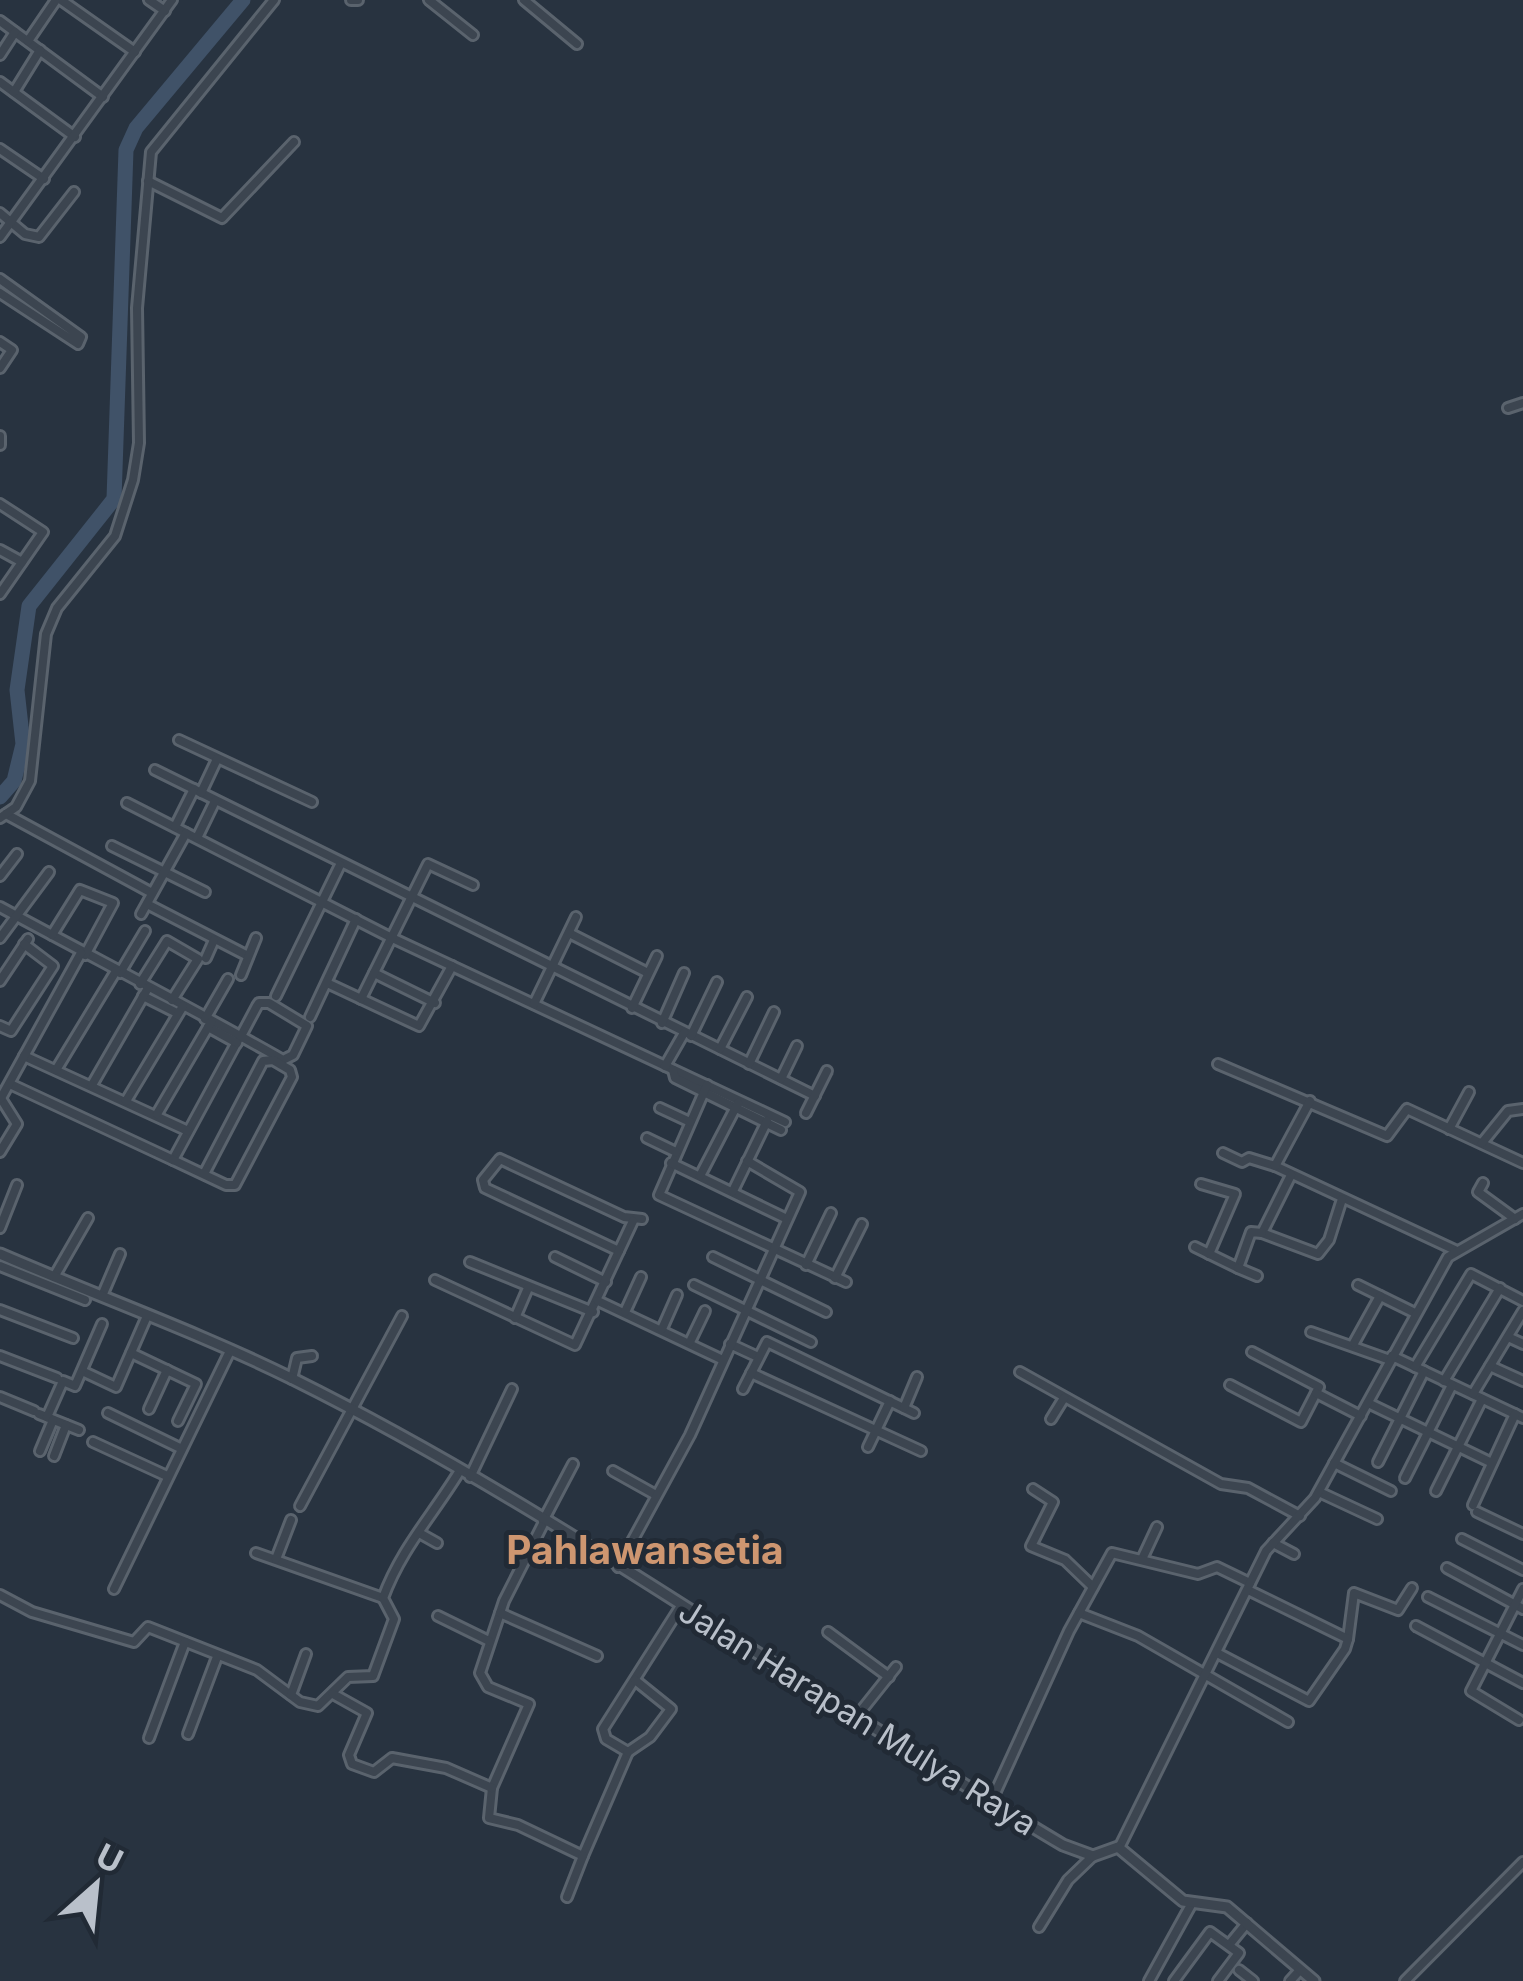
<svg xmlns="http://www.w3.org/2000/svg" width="1523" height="1981" viewBox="0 0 1523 1981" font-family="Inter,sans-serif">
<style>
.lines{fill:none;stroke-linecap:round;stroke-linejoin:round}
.river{stroke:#405268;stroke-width:15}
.minor-casing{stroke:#5a636d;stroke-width:14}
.tertiary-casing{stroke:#5a636d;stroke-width:15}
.minor{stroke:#3c4550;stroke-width:8}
.tertiary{stroke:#3c4550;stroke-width:9}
.labels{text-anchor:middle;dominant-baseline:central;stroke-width:10;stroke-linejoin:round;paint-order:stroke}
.street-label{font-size:33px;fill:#b9c0ca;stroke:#212a35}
.quarter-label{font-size:39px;font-weight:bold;fill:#ce9670;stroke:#212a35}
</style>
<rect width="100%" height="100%" fill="#283340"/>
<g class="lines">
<polyline class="river" points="0,797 14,781 23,744 17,690 29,606 114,499 126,150 136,128 243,0"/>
<g class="minor-casing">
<g id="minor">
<polyline points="61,0 135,52"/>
<polyline points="149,0 165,11"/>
<polyline points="351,0 358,0"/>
<polyline points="429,0 473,35"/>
<polyline points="524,0 577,44"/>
<polyline points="0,21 103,97"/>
<polyline points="28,41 56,0"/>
<polyline points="0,55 15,32"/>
<polyline points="0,82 75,137"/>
<polyline points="14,92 40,50"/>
<polyline points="0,149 44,179"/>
<polyline points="148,181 222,218 294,142"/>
<polyline points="0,213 25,234 39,237 74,192"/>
<polyline points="0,237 172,0"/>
<polyline points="0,279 81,337 78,344 0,293"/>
<polyline points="0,342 12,350 0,368"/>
<polyline points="1508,408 1523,403"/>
<polyline points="0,436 0,445"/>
<polyline points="0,504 43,532 0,594"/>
<polyline points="0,550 22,562"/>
<polyline points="179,740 312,802"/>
<polyline points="155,770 815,1096"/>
<polyline points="201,793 217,759"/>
<polyline points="127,803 390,937 785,1122"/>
<polyline points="6,814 152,893"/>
<polyline points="0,818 16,807 30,781 46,634 57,608 115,536 133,480 139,443 137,308 151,152 274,0"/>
<polyline points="175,827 194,789"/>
<polyline points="197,838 215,801"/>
<polyline points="112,846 205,892"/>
<polyline points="0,876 17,854"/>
<polyline points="147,904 248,956"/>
<path d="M0 907C94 958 190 1007 283 1060L293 1055 307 1026 269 1003H259L257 1006 241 1036 238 1040 173 1160 10 1084"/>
<polyline points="141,914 186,833"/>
<polyline points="569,933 648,973"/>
<polyline points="52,935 80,890 113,903 85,955"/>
<polyline points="0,938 49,872"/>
<polyline points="206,958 214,940"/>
<polyline points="120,973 145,931"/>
<polyline points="374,973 435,1003"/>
<polyline points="241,975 256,938"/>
<polyline points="0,981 28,939"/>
<polyline points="327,983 419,1026 452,966"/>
<polyline points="140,984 167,941 198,959 172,1000"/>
<polyline points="143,996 177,1013"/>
<polyline points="276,996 340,865"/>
<polyline points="361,999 428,864 473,885"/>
<polyline points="534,1004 576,917"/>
<polyline points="632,1008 657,956"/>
<polyline points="310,1017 356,919"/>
<polyline points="205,1019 228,979"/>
<polyline points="662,1023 684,973"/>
<polyline points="0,1026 11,1031 53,966 24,944"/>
<polyline points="208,1027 237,1043"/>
<polyline points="691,1036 717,982"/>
<polyline points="720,1049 747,997"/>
<polyline points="24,1056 188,1131"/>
<polyline points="749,1064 774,1012"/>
<polyline points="1218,1064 1387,1136 1407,1109 1523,1163"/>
<polyline points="665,1066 684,1033"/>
<polyline points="56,1070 116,971"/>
<polyline points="673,1070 675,1078 781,1130"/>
<polyline points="781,1079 797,1046"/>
<polyline points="92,1085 148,988"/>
<polyline points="707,1085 659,1195 846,1282"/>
<polyline points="0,1097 17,1124 0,1152"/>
<polyline points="1,1098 81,953"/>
<polyline points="126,1101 183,1006"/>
<polyline points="660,1108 690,1122"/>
<polyline points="806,1113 827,1071"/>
<polyline points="157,1114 211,1022"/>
<polyline points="1449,1129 1469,1092"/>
<polyline points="647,1138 676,1152"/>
<polyline points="1482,1143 1508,1111 1523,1109"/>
<polyline points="1223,1153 1242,1162 1249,1158 1275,1166 1455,1250"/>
<polyline points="173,1160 226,1185 235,1185 292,1077 290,1070 273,1060 263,1061 204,1174"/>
<polyline points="671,1163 787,1219"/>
<polyline points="1275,1166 1310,1101"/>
<polyline points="1291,1175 1262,1233 1318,1254 1329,1240 1342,1199"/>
<polyline points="700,1176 738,1103"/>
<polyline points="1483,1183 1478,1192 1515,1219"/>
<polyline points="1201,1184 1235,1194 1209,1254"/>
<polyline points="733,1191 767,1121"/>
<polyline points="0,1228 17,1185"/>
<polyline points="1195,1247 1238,1268 1251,1232 1262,1233"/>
<polyline points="619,1251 485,1188 483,1180 500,1159 624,1217 642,1219"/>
<polyline points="555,1257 606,1282"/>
<polyline points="713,1257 826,1312"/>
<polyline points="470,1262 593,1312"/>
<polyline points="806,1265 831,1213"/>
<polyline points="0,1266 85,1300"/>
<polyline points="1238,1268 1257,1276"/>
<polyline points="54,1277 88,1218"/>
<polyline points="835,1278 862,1224"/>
<polyline points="435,1280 575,1345 633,1221"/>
<polyline points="694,1285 811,1342"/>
<polyline points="1358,1285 1415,1313"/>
<polyline points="102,1296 120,1254"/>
<polyline points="598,1301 723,1360"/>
<polyline points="0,1310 73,1338"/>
<polyline points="625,1312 641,1277"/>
<polyline points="515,1318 528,1288"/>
<polyline points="662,1329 677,1295"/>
<polyline points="1311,1332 1390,1360"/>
<polyline points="1508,1337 1523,1344"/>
<polyline points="690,1342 705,1311"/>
<polyline points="1354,1343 1380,1296"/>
<polyline points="730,1344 758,1357"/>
<polyline points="131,1353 196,1384 178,1421"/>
<polyline points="0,1356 57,1378"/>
<polyline points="1392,1356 1523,1418"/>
<polyline points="1490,1366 1523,1381"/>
<polyline points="1415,1367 1471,1274 1523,1301"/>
<polyline points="82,1371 116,1387 147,1316"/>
<polyline points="1020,1372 1221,1484 1248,1488 1300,1516"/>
<polyline points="751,1373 921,1451"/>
<polyline points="292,1379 297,1358 312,1356"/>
<polyline points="1444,1381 1500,1288"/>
<polyline points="1230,1385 1301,1422 1319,1387 1252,1352"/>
<polyline points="743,1389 767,1342 914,1413"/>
<polyline points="1316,1393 1361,1416"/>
<polyline points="1473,1394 1523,1311"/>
<polyline points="0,1397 34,1411"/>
<polyline points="1368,1403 1492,1463"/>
<polyline points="904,1408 917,1377"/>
<polyline points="149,1409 167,1370"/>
<polyline points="108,1413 180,1448"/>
<polyline points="39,1414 79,1430"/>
<polyline points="47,1417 63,1381 75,1386 102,1324"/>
<polyline points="1051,1419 1064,1398"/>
<polyline points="93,1442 167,1476"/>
<polyline points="868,1447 890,1401"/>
<polyline points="40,1451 53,1420"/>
<polyline points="54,1456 66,1425"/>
<polyline points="1378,1462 1424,1371"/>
<polyline points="1334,1463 1391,1491"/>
<polyline points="613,1471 656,1495"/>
<polyline points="470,1477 512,1389"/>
<polyline points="1405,1478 1452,1385"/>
<polyline points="1033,1489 1053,1502 1031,1546 1065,1560 1093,1587"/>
<polyline points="1436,1491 1482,1399"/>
<polyline points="1319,1492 1377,1519"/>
<polyline points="1473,1505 1515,1414"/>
<polyline points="300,1506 402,1316"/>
<polyline points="1477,1512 1523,1534"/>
<polyline points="543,1521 573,1464"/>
<polyline points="544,1522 504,1601 480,1673 488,1687 529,1704 492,1788 489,1818 518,1825 583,1856 628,1752 606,1739 603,1729 681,1606"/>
<polyline points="421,1534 437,1543"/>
<polyline points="1462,1539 1523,1570"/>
<polyline points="1273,1543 1294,1554"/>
<polyline points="256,1553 383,1598"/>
<polyline points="1143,1557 1157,1527"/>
<polyline points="276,1559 291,1520"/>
<polyline points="618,1567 690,1435 800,1192 747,1161"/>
<polyline points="1447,1568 1523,1609"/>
<polyline points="114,1589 230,1351"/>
<path d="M0 1595 32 1612 134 1642 148 1627 257 1670 300 1702 318 1706 348 1677 373 1676 394 1619 383 1598C401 1549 432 1516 459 1472"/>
<polyline points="1428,1597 1523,1645"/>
<polyline points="500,1613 597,1656"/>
<polyline points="1079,1613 1138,1636 1288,1722"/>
<polyline points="438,1616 489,1641"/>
<polyline points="1416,1626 1523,1683"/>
<polyline points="828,1632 889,1677"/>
<polyline points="1348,1639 1354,1593 1398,1610 1412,1588"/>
<polyline points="1217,1653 1309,1701 1345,1649 1348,1639 1248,1590"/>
<polyline points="333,1694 367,1713 349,1755 352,1764 374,1772 392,1758 446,1768 492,1788"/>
<polyline points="291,1695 306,1654"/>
<polyline points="857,1716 896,1667"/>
<polyline points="1519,1720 1471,1691 1523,1589"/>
<polyline points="188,1734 217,1657"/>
<polyline points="149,1738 185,1642"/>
<polyline points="628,1752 650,1737 671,1709 635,1680"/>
<polyline points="991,1802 1069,1631 1112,1553 1198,1574 1217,1567 1250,1583"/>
<polyline points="1119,1848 1266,1551 1315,1498 1448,1257 1523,1214"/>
<polyline points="567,1897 583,1856"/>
<polyline points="1039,1927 1068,1880 1093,1856"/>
<polyline points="1229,1945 1247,1923"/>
<polyline points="1239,1970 1253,1981"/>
<polyline points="1149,1981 1192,1903"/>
<polyline points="1174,1981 1210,1932 1239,1953 1218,1981"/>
<polyline points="1290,1981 1300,1970"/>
<polyline points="1405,1981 1523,1862"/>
</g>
</g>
<g class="tertiary-casing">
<path id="tertiary" d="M0 1254C97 1296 198 1332 293 1379 561 1512 805 1692 1063 1845L1093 1856 1118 1847 1183 1901 1227 1907 1314 1981"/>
</g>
<use href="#minor" class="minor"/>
<use href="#tertiary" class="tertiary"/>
</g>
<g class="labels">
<g class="street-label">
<text transform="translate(858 1717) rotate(32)">Jalan Harapan Mulya Raya</text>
</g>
<g class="quarter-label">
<text x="645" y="1549">Pahlawansetia</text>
</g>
</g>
<g transform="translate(96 1885) rotate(27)" stroke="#212a35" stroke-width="9" paint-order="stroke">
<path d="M0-9L21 45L0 30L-21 45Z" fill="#b9c0ca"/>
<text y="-18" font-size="33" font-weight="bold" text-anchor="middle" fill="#b9c0ca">U</text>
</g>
</svg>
